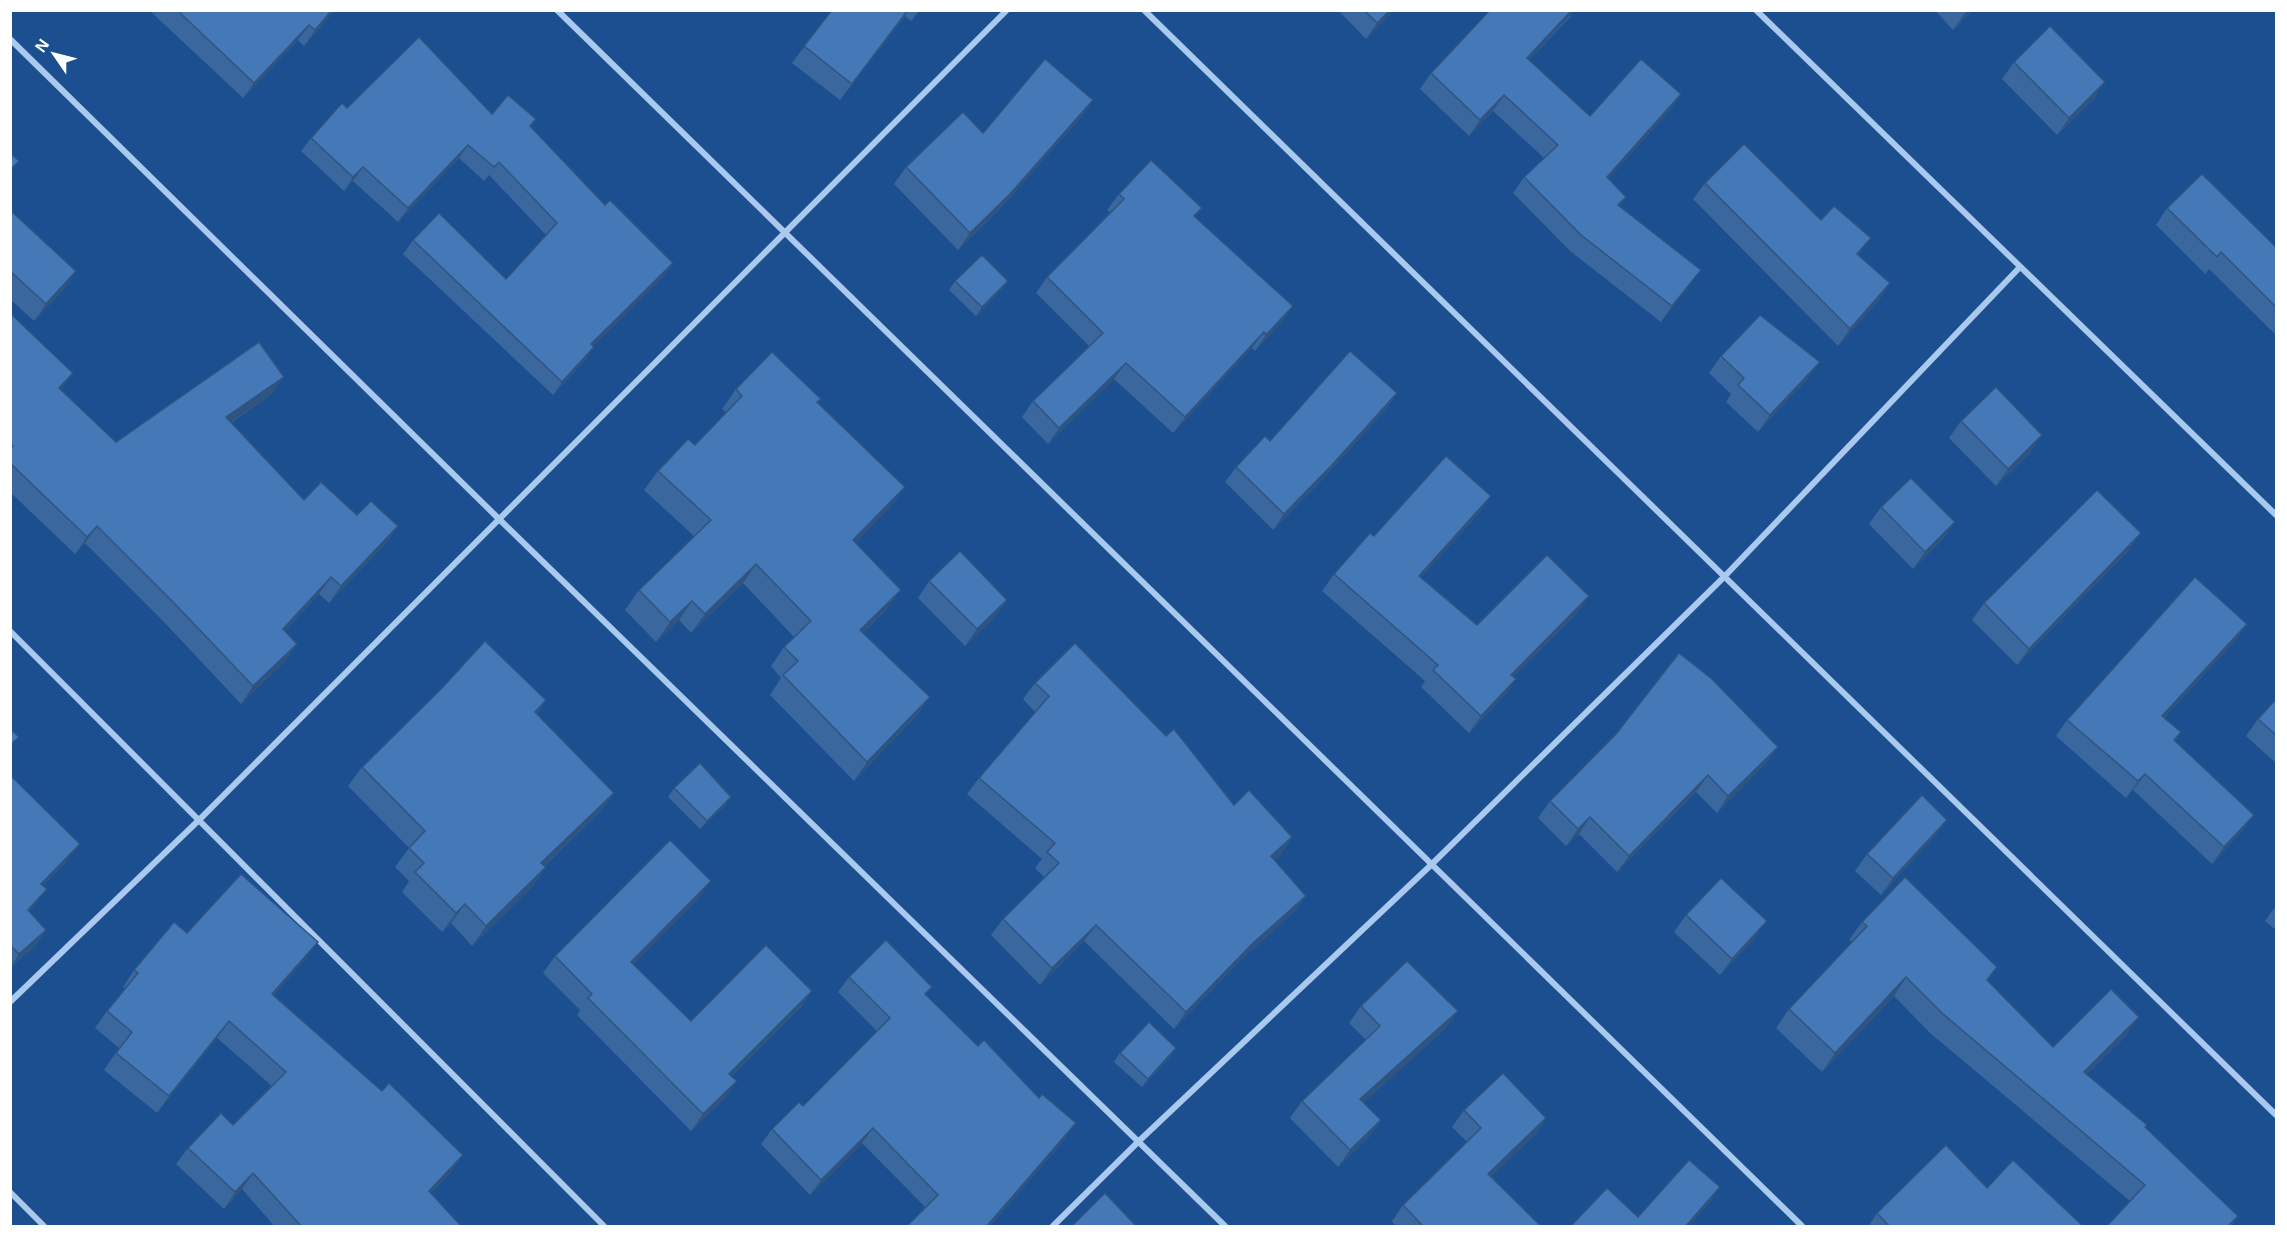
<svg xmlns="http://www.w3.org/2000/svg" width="2287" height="1237" viewBox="0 0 2287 1237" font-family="Helvetica,sans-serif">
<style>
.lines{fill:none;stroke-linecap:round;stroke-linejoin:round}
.street{stroke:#a9c9ee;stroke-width:6}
.wall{fill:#3a679d}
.shaded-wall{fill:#305480}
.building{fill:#4478b7;stroke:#305480;stroke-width:1.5}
</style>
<rect width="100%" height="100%" fill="#1b4f8f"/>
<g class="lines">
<g class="street">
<polyline points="557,10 1802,1226"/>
<polyline points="1144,10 2276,1115"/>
<polyline points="1756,10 2276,515"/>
<polyline points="10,39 499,519 1225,1226"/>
<polyline points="10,631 604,1226"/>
<polyline points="10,1002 199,820 1007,10"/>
<polyline points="10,1192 44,1226"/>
<polyline points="1053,1226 1139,1141 1431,865 1724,577 2020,267"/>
</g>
</g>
<g class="wall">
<polygon points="149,10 335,10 304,46 298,40 243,98"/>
<polygon points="832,10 921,10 911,21 905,16 840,100 792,63"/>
<polygon points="1338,10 1394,10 1366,39"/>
<polygon points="1935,10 1973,10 1953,30"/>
<polygon points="1572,15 1529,60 1590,116 1681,94 1670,110 1608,179 1626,197 1619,206 1701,270 1661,322 1570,251 1513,193 1524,177 1544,158 1493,111 1469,136 1420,89 1431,73"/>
<polygon points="2014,62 2094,99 2057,135 2002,79"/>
<polygon points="1093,100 1081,117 997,212 958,250 894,184 906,167 983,133"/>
<polygon points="492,114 531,127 605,205 673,263 663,277 593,346 594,347 584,361 553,395 403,254 413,240 506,279 546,235 489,175 484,181 459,158 398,222 353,181 344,191 301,151 311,138"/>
<polygon points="1705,183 1821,220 1858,256 1890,283 1879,300 1838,346 1693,199"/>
<polygon points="1119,194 1195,217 1293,306 1282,322 1255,351 1252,348 1173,433 1114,379 1048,444 1022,417 1033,401 1089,346 1036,293 1047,277 1110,212 1107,210"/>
<polygon points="2167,208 2277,248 2277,336 2209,269 2205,274 2156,225"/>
<polygon points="10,210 65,288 34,321 10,299"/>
<polygon points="955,281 1008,281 1002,289 976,316 949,290"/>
<polygon points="10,313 61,390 116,442 272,394 231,423 304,500 357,515 398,526 386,543 329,603 319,594 285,631 297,644 285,661 241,704 164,622 85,543 75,554 10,492"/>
<polygon points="1721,356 1820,362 1808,378 1758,432 1726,402 1731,394 1709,373"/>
<polygon points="736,389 821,399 818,403 905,487 891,506 855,543 887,609 863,633 930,697 916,716 854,781 770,695 781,678 771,666 784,647 794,637 743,583 691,633 679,620 656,642 625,610 639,590 695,537 644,490 658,471 695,445 726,412 722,409"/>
<polygon points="1397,393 1386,409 1320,482 1273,530 1225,482 1236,467"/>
<polygon points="1961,421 2031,452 1996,486 1949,438"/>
<polygon points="1491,496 1479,513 1421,577 1477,625 1589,596 1577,613 1513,677 1516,679 1504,696 1469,733 1421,687 1425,681 1322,591 1334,574 1374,536"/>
<polygon points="1881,507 1955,522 1943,539 1913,569 1869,524"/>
<polygon points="2129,550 2017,665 1972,620 1984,603"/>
<polygon points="929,581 1007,600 995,617 965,646 918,598"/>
<polygon points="2247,624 2235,641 2164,718 2181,732 2175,741 2254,815 2242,831 2212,864 2133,790 2126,798 2056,736 2067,720"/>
<polygon points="1035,683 1234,805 1292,837 1281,854 1274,860 1306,896 1294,912 1241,960 1174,1029 1084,941 1040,985 991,935 1003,919 1044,877 1035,868 1042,859 967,794 979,778 1035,712 1023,699"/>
<polygon points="2277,698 2277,764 2246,736 2258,719"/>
<polygon points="546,700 537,714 614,793 600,812 545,866 546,867 532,887 472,946 451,923 442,932 402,892 409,881 395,867 409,848 348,786 362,767"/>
<polygon points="1616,734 1778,747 1766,763 1717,813 1696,792 1617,872 1579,834 1566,846 1538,818 1550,801"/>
<polygon points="10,775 68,860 43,886 47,889 29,912 46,930 35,946 10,968"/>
<polygon points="674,788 725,806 700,829 668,797"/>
<polygon points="1947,820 1935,836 1881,895 1855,871 1867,854"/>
<polygon points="699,898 633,964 691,1021 812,991 800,1008 732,1076 725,1098 691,1131 577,1015 580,1010 543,973 555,956"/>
<polygon points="2277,904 2277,931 2265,921"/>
<polygon points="1686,915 1755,938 1720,975 1674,932"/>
<polygon points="1862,922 1988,981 2053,1047 2126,1036 2087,1074 2238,1216 2230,1227 2106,1227 2130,1201 1930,1033 1894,996 1822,1072 1776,1028 1789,1009 1852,942 1849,940"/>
<polygon points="187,933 306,958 273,996 451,1172 431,1193 462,1227 275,1227 242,1189 224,1209 176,1164 188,1148 233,1125 272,1086 217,1038 157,1113 104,1070 119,1048 95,1028 107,1011 125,989 123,987 134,970"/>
<polygon points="849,977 926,995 1066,1138 989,1227 906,1227 925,1207 862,1143 810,1195 761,1144 772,1129 803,1106 877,1031 838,992"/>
<polygon points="1361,1006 1446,1028 1364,1102 1381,1120 1369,1137 1338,1167 1290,1118 1302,1101 1366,1040 1349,1023"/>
<polygon points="1176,1048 1170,1057 1142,1087 1114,1062 1120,1053"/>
<polygon points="1464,1110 1546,1118 1535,1135 1491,1176 1542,1227 1396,1227 1392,1221 1403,1205 1467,1142 1452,1127"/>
<polygon points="1987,1188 2084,1227 1868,1227 1877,1213"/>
</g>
<g class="shaded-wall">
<polygon points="332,10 335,10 304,46 315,30"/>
<polygon points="908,10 909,10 840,100 852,84"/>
<polygon points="919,10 921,10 911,21"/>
<polygon points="1390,10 1394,10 1366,39 1377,23"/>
<polygon points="1572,10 1575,10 1516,74 1527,58"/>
<polygon points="1967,10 1973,10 1953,30 1965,13"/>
<polygon points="309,25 298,40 243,98 254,83"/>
<polygon points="2105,82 2094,99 2057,135 2069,118"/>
<polygon points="1681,94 1670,110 1596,193 1607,177"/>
<polygon points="1504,95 1493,111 1469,136 1480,120"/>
<polygon points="1093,100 1081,117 997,212 958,250 970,233"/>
<polygon points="468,145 459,158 398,222 408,208"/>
<polygon points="363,167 353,181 344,191 353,177"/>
<polygon points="1871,238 1859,255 1857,254"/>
<polygon points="673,263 663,277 581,358 591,344"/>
<polygon points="1701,270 1690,286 1661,322 1672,306"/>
<polygon points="76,271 65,288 34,321 46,304"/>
<polygon points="1008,281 1002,289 976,316 982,307"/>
<polygon points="1890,283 1879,300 1838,346 1850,329"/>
<polygon points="1293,306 1282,322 1255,351 1266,335"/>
<polygon points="1264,332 1252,348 1173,433 1185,417"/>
<polygon points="594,347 584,361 553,395 562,382"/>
<polygon points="1820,362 1808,378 1758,432 1770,415"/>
<polygon points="1126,363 1114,379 1048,444 1059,428"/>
<polygon points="73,373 61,390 59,388"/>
<polygon points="284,377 272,394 214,434 226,417"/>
<polygon points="1397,393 1386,409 1320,482 1273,530 1284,514"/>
<polygon points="2042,435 2031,452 1996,486 2008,469"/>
<polygon points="905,487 891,506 839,560 853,540"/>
<polygon points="1491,496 1479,513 1408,592 1419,576"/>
<polygon points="1955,522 1943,539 1913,569 1925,552"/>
<polygon points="97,526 85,543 75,554 87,537"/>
<polygon points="398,526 386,543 329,603 341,586"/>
<polygon points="2141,533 2129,550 2017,665 2029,649"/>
<polygon points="756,564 743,583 691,633 705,614"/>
<polygon points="331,577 319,594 271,646 283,629"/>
<polygon points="901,590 887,609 847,649 860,630"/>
<polygon points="1589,596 1577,613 1499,691 1511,675"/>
<polygon points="1007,600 995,617 965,646 977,629"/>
<polygon points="692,601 679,620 656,642 670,622"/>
<polygon points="2247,624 2235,641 2151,733 2162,716"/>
<polygon points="297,644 285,661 241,704 253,686"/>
<polygon points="1516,679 1504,696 1469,733 1481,716"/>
<polygon points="930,697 916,716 854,781 867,762"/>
<polygon points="546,700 532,720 535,712"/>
<polygon points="1778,747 1766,763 1717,813 1728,796"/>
<polygon points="2145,774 2133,790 2126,798 2138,781"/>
<polygon points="1708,775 1696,792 1617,872 1629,856"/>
<polygon points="614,793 600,812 528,882 541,863"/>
<polygon points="731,797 725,806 700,829 707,821"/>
<polygon points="2254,815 2242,831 2212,864 2224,847"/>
<polygon points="1590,817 1579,834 1566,846 1578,829"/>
<polygon points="1947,820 1935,836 1881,895 1893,878"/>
<polygon points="1292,837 1281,854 1259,873 1271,856"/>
<polygon points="80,844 68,860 29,900 41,884"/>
<polygon points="546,867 532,887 472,946 486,926"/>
<polygon points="711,881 699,898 619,979 631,962"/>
<polygon points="47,889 35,905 16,926 28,910"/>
<polygon points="1306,896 1294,912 1241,960 1174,1029 1186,1012 1253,943"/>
<polygon points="465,904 451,923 442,932 456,913"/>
<polygon points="1767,921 1755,938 1720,975 1732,959"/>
<polygon points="1096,925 1084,941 1040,985 1052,968"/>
<polygon points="46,930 35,946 10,968 19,954"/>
<polygon points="318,942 306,958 260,1011 272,994"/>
<polygon points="1906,977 1894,996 1822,1072 1835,1053"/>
<polygon points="812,991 800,1008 718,1091 729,1074"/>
<polygon points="1458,1011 1446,1028 1349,1116 1360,1099"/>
<polygon points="2139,1017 2126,1036 2071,1090 2084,1072"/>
<polygon points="229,1021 217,1038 157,1113 169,1096"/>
<polygon points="1176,1048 1170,1057 1142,1087 1148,1079"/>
<polygon points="737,1081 725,1098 691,1131 703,1114"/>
<polygon points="1546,1118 1535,1135 1476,1190 1488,1174"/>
<polygon points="1381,1120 1369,1137 1338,1167 1350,1150"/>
<polygon points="1076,1123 1066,1138 989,1227 986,1227"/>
<polygon points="873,1128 862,1143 810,1195 821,1180"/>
<polygon points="463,1155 451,1172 417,1208 429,1191"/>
<polygon points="253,1173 242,1189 224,1209 235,1192"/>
<polygon points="1720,1187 1709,1204 1688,1227 1685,1227"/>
</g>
<g class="building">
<polygon points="177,10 332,10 315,30 309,25 254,83"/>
<polygon points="832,10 908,10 852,84 804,46"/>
<polygon points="1364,10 1390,10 1377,23"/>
<polygon points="1490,10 1572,10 1527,58 1590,116 1641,59 1681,94 1607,177 1626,197 1618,205 1701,270 1672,306 1581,235 1524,177 1558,145 1504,95 1480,120 1431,73"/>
<polygon points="2050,26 2105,82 2069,118 2014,62"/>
<polygon points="419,37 492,114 508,95 536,119 530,126 605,205 610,200 673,263 591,344 594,347 562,382 413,240 439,213 506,279 557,223 499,162 494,167 468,145 408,208 363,167 353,177 311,138 342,103 347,108"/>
<polygon points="1045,59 1093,100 1009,195 970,233 906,167 963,112 983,133"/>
<polygon points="1744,144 1821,220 1834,206 1871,238 1857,254 1890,283 1850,329 1705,183"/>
<polygon points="10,153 19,161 10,170"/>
<polygon points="1151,160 1202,208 1194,216 1293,306 1266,335 1264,332 1185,417 1126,363 1059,428 1033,401 1103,333 1047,277 1124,199 1119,194"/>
<polygon points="2202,174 2277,248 2277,308 2221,252 2217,257 2167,208"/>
<polygon points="10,210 76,271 46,304 10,271"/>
<polygon points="982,255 1008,281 982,307 955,281"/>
<polygon points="10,313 73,373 59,388 116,442 259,342 284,377 226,417 304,500 321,482 357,515 371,501 398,526 341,586 331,577 283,629 297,644 253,686 176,605 97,526 87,537 10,463 10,449 13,446 10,444"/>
<polygon points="1760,315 1820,362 1770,415 1738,385 1744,378 1721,356"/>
<polygon points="1350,351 1397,393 1331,466 1284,514 1236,467 1265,436 1270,441"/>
<polygon points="772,352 821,399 817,402 905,487 853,540 901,590 860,630 930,697 867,762 783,675 798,661 784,647 811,621 756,564 705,614 692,601 670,622 639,590 711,520 658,471 688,439 695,445 742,396 736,389"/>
<polygon points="1996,387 2042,435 2008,469 1961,421"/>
<polygon points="1446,456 1491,496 1419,576 1477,625 1547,555 1589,596 1511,675 1516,679 1481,716 1433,670 1438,665 1334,574 1370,533 1374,536"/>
<polygon points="1911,478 1955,522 1925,552 1881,507"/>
<polygon points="2097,490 2141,533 2029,649 1984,603"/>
<polygon points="960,551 1007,600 977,629 929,581"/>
<polygon points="2195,577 2247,624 2162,716 2181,732 2174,740 2254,815 2224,847 2145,774 2138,781 2067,720"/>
<polygon points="485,641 546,700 535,712 614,793 541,863 546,867 486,926 465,904 456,913 415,872 424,863 409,848 425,831 362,767 442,688"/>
<polygon points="1075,643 1166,736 1174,729 1234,805 1249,790 1292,837 1271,856 1306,896 1253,943 1186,1012 1096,925 1052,968 1003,919 1059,863 1047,852 1055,843 979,778 1049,696 1035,683"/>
<polygon points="1679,653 1712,679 1778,747 1728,796 1708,775 1629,856 1590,817 1578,829 1550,801 1616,734"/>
<polygon points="2277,698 2277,736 2258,719"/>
<polygon points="10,729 19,737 10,745"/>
<polygon points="700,763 731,797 707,821 674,788"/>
<polygon points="10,775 80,844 41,884 47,889 28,910 46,930 19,954 10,945"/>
<polygon points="1922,795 1947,820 1893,878 1867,854"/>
<polygon points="670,840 711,881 631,962 691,1021 766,945 812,991 729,1074 737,1081 703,1114 588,998 592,994 555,956"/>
<polygon points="241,874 318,942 272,994 382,1091 389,1083 463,1155 429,1191 462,1227 302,1227 253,1173 235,1192 188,1148 221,1113 233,1125 286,1072 229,1021 169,1096 116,1053 132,1032 107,1011 138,973 134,970 174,922 187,933"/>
<polygon points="1905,877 1997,967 1987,980 2053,1047 2111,989 2139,1017 2084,1072 2147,1125 2145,1127 2238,1216 2227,1227 2106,1227 2145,1185 1943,1014 1906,977 1835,1053 1789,1009 1867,926 1862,922"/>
<polygon points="1721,878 1767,921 1732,959 1686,915"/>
<polygon points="886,940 932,987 925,994 978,1046 984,1040 1039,1098 1042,1094 1076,1123 986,1227 906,1227 938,1195 873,1128 821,1180 772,1129 799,1102 803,1106 890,1018 849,977"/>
<polygon points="1407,961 1458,1011 1360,1099 1381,1120 1350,1150 1302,1101 1380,1026 1361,1006"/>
<polygon points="1149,1022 1176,1048 1148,1079 1120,1053"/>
<polygon points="1503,1073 1546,1118 1488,1174 1542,1227 1424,1227 1403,1205 1481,1128 1464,1110"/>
<polygon points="1946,1145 1987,1188 2013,1160 2084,1227 1890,1227 1877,1213"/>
<polygon points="1689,1160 1720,1187 1685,1227 1570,1227 1607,1188 1638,1217"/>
<polygon points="1105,1193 1137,1227 1071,1227"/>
</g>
<rect width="2287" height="1237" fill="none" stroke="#ffffff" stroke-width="24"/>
<g transform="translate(54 54) rotate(305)" stroke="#1b4f8f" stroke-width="4.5" paint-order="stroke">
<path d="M0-4.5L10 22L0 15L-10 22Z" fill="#ffffff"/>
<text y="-9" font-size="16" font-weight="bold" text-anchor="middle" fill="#ffffff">N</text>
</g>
</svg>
